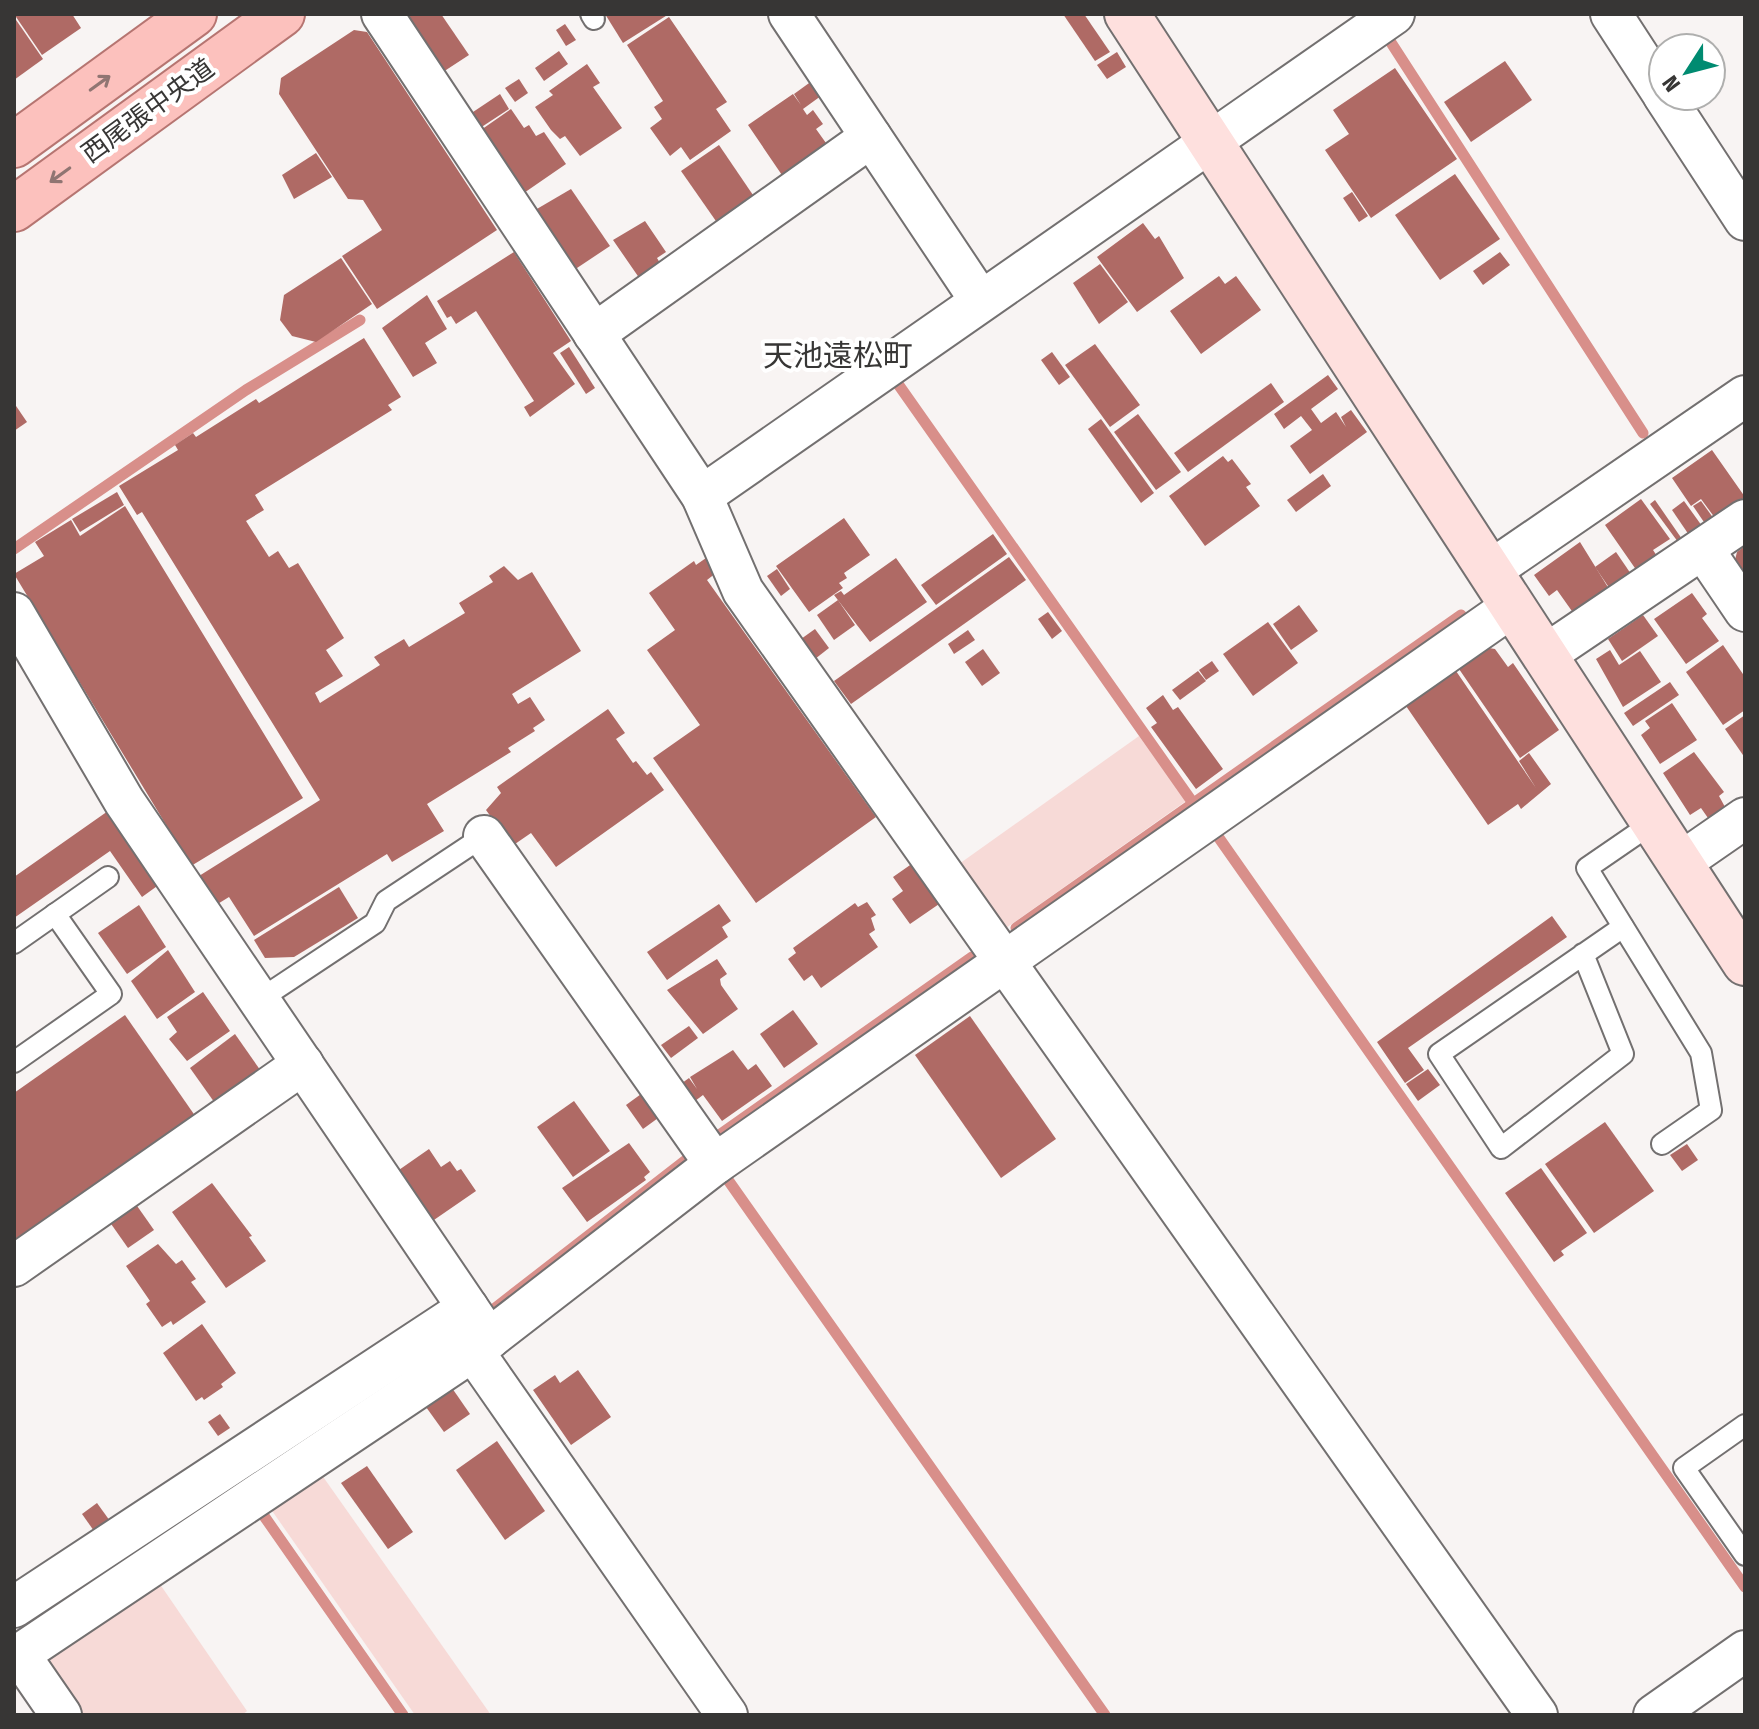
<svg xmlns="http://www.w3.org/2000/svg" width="1759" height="1729" viewBox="0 0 1759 1729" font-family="'Fira Sans Condensed','Noto Sans JP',sans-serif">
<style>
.green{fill:#f7dad7}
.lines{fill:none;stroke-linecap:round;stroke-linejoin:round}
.stream{stroke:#d88f8a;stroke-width:11}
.building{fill:#af6a65}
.lane-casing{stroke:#737070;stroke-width:24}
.street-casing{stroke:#737070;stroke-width:44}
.secondary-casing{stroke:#737070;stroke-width:48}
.primary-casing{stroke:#b67571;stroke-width:48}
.lane{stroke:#fff;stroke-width:20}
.street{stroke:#fff;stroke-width:40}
.secondary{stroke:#fee0de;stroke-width:44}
.primary{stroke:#fcc1bd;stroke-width:44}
.oneway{stroke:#907572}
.labels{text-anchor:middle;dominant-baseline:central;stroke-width:8;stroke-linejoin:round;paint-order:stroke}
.street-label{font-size:26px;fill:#373635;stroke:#fff}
.quarter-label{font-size:30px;fill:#373635;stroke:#fff}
</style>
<rect width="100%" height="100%" fill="#f8f4f3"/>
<g class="green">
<polygon points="1139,736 1186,801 1006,928 959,864"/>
<polygon points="319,1471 491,1715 415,1715 268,1505"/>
<polygon points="155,1577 247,1711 242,1715 81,1715 49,1668 54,1642"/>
</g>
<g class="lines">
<g class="stream">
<polyline points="1390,41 1643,433"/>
<polyline points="898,384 1193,803"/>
<polyline points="14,549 246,390 360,320"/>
<polyline points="1219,838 1745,1587"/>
<polyline points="1016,928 1461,615"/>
<polyline points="715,1138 972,957"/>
<polyline points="728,1180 1105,1715"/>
<polyline points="490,1312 691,1156"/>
<polyline points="264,1516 403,1715"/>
</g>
</g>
<g class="building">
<polygon points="14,14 72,14 81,28 42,55"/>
<polygon points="403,14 441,14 469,55 443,72"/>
<polygon points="605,14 669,14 623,43"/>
<polygon points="1063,14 1084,14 1110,52 1095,61"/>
<polygon points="14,17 43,59 14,80"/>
<polygon points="669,17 727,102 716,109 731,131 690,160 681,147 670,156 650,128 662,119 654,107 663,101 627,45"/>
<polygon points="565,24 576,40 566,46 556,30"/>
<polygon points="354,30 367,32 497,230 377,309 342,256 382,230 363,200 348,199 279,94 281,78"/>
<polygon points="559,51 568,64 544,81 535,68"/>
<polygon points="1117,52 1126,67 1107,79 1097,65"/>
<polygon points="1505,61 1532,100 1471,142 1444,102"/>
<polygon points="587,64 600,83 593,87 622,128 580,156 565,136 560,139 551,130 535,107 553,95 549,91"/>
<polygon points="1395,68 1457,159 1371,218 1325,150 1349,134 1333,110"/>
<polygon points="816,78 825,93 803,109 807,115 813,110 823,124 816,129 831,150 786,181 748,125 793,94 801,105 794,94"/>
<polygon points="519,79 528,93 515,102 505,88"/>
<polygon points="500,94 509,109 477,130 467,116"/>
<polygon points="511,109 524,128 529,125 536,136 544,132 566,164 521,195 478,132"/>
<polygon points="719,145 755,198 718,224 681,171"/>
<polygon points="316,153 332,177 294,199 282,175"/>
<polygon points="1455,174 1500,239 1440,280 1395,215"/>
<polygon points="571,189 610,246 571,272 530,213"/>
<polygon points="1352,192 1368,216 1359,222 1343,198"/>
<polygon points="645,221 666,252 657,258 663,268 642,282 613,240"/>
<polygon points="1143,223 1155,239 1159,236 1184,278 1137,312 1097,257"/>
<polygon points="514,252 571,341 553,353 575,384 530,417 524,407 534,401 476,311 456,324 451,316 447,318 437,301"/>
<polygon points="1500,252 1510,265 1483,285 1473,271"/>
<polygon points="341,258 372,304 316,342 292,336 280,320 284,295"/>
<polygon points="1100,264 1128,302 1099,324 1073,283"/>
<polygon points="1219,276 1225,284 1236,276 1261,310 1201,354 1170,311"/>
<polygon points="427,295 447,329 425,343 437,363 413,377 382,328"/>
<polygon points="364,338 401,397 388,405 392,410 255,495 264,510 246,521 269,557 278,551 289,568 298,563 344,638 326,650 343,676 315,693 320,703 380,665 374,657 404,639 409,647 465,613 459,603 493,582 489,576 504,566 518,580 532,572 581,651 512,694 518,704 530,697 545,720 533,728 535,731 508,748 511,752 427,804 444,831 392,862 387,854 254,936 229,897 216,905 199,876 320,800 142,512 137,515 119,486 178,450 175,445 193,433 196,437 256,399 259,403"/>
<polygon points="1095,344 1140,405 1110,427 1065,365"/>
<polygon points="569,347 595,388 586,394 560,353"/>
<polygon points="1052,352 1070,377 1059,385 1041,360"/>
<polygon points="1328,375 1338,389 1311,409 1321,423 1336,412 1346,427 1341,417 1351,410 1367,432 1310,474 1290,446 1312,430 1301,416 1284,429 1274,414"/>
<polygon points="1271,383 1284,402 1188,472 1174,453"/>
<polygon points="14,403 27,422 14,431"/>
<polygon points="1138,414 1181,472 1156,490 1114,432"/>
<polygon points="1101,419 1154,493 1141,503 1088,429"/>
<polygon points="1712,450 1745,497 1715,518 1701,499 1691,506 1672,478"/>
<polygon points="1223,456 1228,462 1232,459 1251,484 1246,487 1260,506 1205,546 1169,496"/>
<polygon points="1323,474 1331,486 1296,512 1287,500"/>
<polygon points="117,492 124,505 80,532 72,519"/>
<polygon points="1641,499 1670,539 1653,550 1657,556 1637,571 1605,525"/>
<polygon points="1655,500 1682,539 1678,542 1650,504"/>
<polygon points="1684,501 1702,526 1689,535 1672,510"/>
<polygon points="1701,501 1714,519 1706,525 1693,506"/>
<polygon points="125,506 303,798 191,866 14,574 44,556 35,542 71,520 80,536"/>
<polygon points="844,518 870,555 844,573 847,578 839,583 843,588 809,612 776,566"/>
<polygon points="993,534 1007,554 936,605 921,585"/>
<polygon points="1580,542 1609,589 1574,614 1557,590 1549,596 1534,575"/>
<polygon points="1745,546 1745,579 1734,564 1737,552"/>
<polygon points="1616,552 1631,574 1610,589 1595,567"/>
<polygon points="1009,557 1026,580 851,704 834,681"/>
<polygon points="706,558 716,573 707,580 876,817 756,903 653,758 700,725 647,650 675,630 649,593 694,561 696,565"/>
<polygon points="896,558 927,602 870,642 834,595 841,591 844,595"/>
<polygon points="777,569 790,589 781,596 767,576"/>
<polygon points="1692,593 1707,614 1702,618 1719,641 1686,664 1654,619"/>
<polygon points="838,600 855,625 834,640 817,615"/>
<polygon points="1299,605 1318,631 1291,650 1273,624"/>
<polygon points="1048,612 1062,631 1052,639 1038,619"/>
<polygon points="1643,615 1658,636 1622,661 1608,639"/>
<polygon points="1268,622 1298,663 1253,696 1223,654"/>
<polygon points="815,629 829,648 815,659 801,639"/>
<polygon points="968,630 975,640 954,654 948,644"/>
<polygon points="1723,645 1745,677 1745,710 1723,725 1686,672"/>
<polygon points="1489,648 1495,649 1508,667 1513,663 1559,730 1520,758 1459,669"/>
<polygon points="983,649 1000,673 982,686 965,662"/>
<polygon points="1610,650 1619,665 1640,651 1661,682 1623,707 1596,659"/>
<polygon points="1212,661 1219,671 1206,680 1199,670"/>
<polygon points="1198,671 1206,681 1180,700 1172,690"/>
<polygon points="1456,671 1536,788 1519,761 1529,753 1551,784 1521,809 1518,804 1488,825 1406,706"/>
<polygon points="1670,682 1679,695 1633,726 1624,713"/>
<polygon points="1163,695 1173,710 1178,707 1223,769 1196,789 1151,727 1157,723 1146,708"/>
<polygon points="1672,703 1697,740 1660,764 1641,735 1650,728 1645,721"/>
<polygon points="608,709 625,733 616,739 633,763 636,761 647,775 651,772 664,790 556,867 531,833 515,844 509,835 506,838 486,810 501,793 497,787"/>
<polygon points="1745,715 1745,758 1725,729"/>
<polygon points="1694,752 1724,792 1719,796 1725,807 1708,818 1701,808 1690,815 1663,773"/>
<polygon points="108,811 160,884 142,897 110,851 14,918 14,877"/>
<polygon points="913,863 942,902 910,924 892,899 903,891 893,877"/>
<polygon points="339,887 358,918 294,957 265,958 254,940"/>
<polygon points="867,902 876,915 871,918 875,930 869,934 878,947 821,988 812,975 804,981 788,959 796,953 793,948 855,903 858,907"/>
<polygon points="719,904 731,921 722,927 728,937 667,980 647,952"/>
<polygon points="139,905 166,947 127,974 98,933"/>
<polygon points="1552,916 1567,937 1408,1048 1424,1070 1405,1083 1377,1042"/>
<polygon points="168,950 195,992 157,1019 131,981"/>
<polygon points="717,959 727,974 720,979 721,985 738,1009 703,1034 667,990"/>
<polygon points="203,992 230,1031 187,1061 169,1039 177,1032 167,1017"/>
<polygon points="793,1010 818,1044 784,1068 760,1034"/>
<polygon points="125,1015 198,1120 14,1249 14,1093"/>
<polygon points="970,1016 1056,1139 1001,1178 915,1055"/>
<polygon points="689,1026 698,1038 671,1058 661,1045"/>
<polygon points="235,1034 263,1074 217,1106 190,1068"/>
<polygon points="733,1050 748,1070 756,1064 772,1086 722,1121 703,1095 691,1104 678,1086 689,1078 697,1089 690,1077"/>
<polygon points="1428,1069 1440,1085 1418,1101 1406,1084"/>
<polygon points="648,1089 665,1113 643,1129 626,1105"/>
<polygon points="574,1101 610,1151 573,1177 537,1127"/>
<polygon points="1605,1122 1654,1191 1594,1233 1545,1164"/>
<polygon points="629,1143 650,1172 644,1177 646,1180 587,1222 562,1188"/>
<polygon points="1687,1144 1698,1160 1682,1171 1670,1155"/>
<polygon points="429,1149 441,1167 450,1161 457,1171 461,1169 476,1191 431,1222 396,1172"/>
<polygon points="1541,1168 1587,1233 1561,1251 1564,1255 1554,1262 1505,1193"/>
<polygon points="212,1183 252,1236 249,1237 266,1261 226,1288 172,1212"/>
<polygon points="135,1203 154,1230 128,1248 109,1221"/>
<polygon points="158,1244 176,1264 182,1260 196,1279 191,1282 206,1302 173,1325 171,1321 162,1327 146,1304 150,1301 126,1266"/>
<polygon points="202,1324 236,1373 221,1384 223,1387 204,1400 202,1397 196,1401 163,1353"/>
<polygon points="578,1370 611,1417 571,1445 533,1390 555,1375 560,1383"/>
<polygon points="452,1388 470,1414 444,1432 426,1407"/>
<polygon points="220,1414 230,1428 218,1436 208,1422"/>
<polygon points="497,1441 545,1511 505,1540 456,1470"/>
<polygon points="367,1466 413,1532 388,1549 341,1483"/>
<polygon points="97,1503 110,1521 94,1531 82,1514"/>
</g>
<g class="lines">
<g class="lane-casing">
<g id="lane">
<polyline points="591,14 594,19"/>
<polyline points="1654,822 1587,868 1701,1053 1711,1110 1662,1144"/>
<polyline points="14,943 108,877"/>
<polyline points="1583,954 1623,1054 1501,1148 1439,1054 1623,927"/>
<polyline points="259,1000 375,923 386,901 484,836"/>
<polyline points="14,1062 111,994 55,914"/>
<polyline points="1745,1425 1684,1468 1745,1555"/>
</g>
</g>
<g class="street-casing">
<g id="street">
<polyline points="382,14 702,496 743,591 1537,1715"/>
<polyline points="789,14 980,300"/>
<polyline points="1611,14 1663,94"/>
<polyline points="1664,96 1745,220"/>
<polyline points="594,334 871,137"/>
<polyline points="702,496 1394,14"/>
<polyline points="1703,549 1745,611"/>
<polyline points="1490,571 1745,396"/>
<polyline points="14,613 124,801 489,1339"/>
<polyline points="1545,655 1745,520"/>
<polyline points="484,836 715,1164"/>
<polyline points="1680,863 1745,818"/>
<polyline points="14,1266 303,1064"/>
<polyline points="473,1351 727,1715"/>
<polyline points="14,1607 468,1308"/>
<polyline points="19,1654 61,1715"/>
<polyline points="14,1658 473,1351 715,1164 1513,606"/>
<polyline points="1654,1715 1745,1651"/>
</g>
</g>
<g class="secondary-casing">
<polyline id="secondary" points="1127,14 1745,963"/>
</g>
<g class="primary-casing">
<g id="primary">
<polyline points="14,145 194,14"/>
<polyline points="14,209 282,14"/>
</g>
</g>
<use href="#lane" class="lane"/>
<use href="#street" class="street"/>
<use href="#secondary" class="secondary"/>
<use href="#primary" class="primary"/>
</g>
<defs><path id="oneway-shaft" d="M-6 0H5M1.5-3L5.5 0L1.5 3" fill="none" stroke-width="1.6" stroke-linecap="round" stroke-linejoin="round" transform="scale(2)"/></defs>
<g class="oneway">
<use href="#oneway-shaft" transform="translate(100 83) rotate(-36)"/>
<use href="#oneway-shaft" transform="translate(60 175) rotate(144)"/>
</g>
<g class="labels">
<g class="street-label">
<text transform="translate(148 111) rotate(-36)">西尾張中央道</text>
</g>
<g class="quarter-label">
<text x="838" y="356">天池遠松町</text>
</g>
</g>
<rect width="1759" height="1729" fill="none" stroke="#373635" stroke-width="32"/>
<g transform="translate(1687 72) rotate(234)"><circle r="38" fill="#ffffff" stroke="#afafae" stroke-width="2"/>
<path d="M0-6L14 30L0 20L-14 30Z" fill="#008b71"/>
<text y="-12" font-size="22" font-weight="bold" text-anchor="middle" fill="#373635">N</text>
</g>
</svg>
